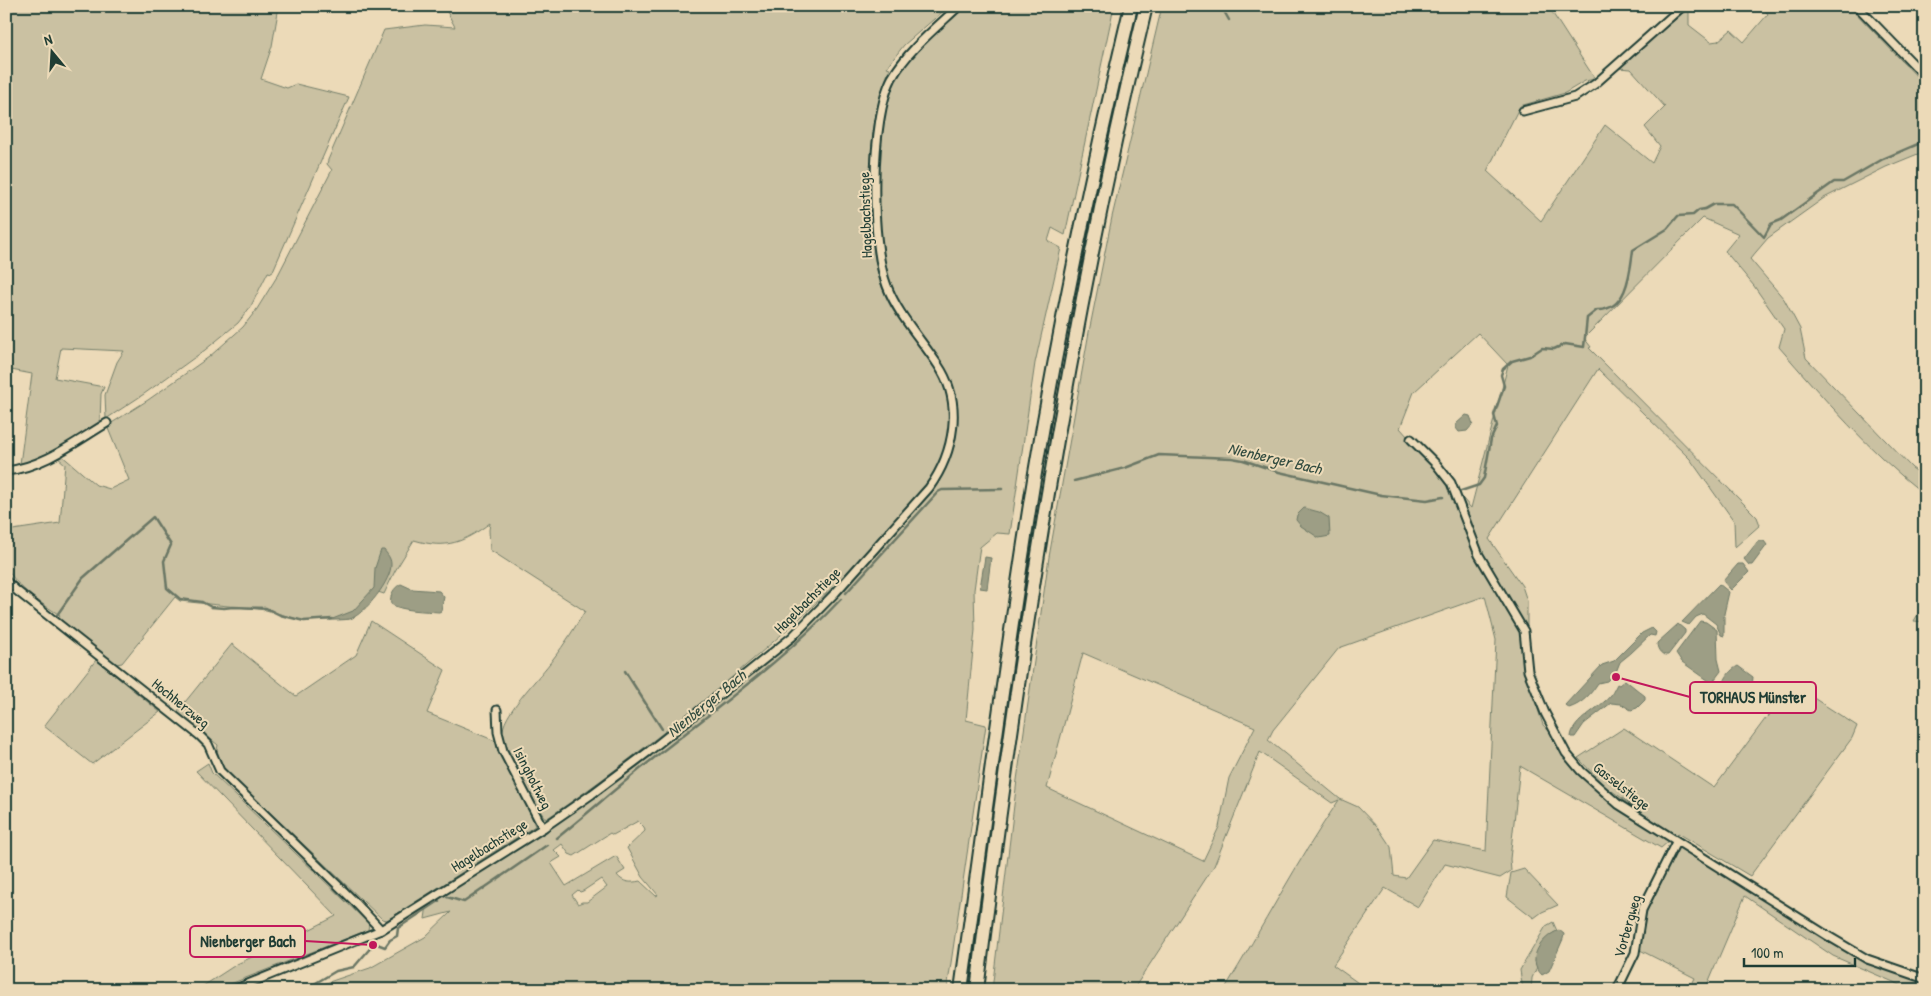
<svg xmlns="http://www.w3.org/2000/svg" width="1931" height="996" viewBox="0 0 1931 996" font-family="'Patrick Hand',sans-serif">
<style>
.green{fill:#cac1a2;stroke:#747f6b;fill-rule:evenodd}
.water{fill:#9d9e85;stroke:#6b7765}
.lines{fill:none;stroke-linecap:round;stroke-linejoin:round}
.stream{stroke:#6b7765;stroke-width:2.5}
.minor-casing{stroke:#1f3d34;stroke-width:11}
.motorway-casing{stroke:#1f3d34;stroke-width:16}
.minor{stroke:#ecdab8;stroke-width:7}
.motorway{stroke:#ecdab8;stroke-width:12}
.labels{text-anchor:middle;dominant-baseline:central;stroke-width:4;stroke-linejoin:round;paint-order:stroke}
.street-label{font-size:15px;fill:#1f3d34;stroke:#ecdab8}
.water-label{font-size:16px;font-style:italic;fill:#324c40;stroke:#ecdab8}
.leader{fill:none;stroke:#c2185b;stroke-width:2}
.callout-dot{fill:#c2185b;stroke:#ecdab8;stroke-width:2}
.callout{fill:#ecdab8;stroke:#c2185b;stroke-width:2}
.callout-label{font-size:16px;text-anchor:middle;font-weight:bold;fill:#1f3d34}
</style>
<rect width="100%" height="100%" fill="#ecdab8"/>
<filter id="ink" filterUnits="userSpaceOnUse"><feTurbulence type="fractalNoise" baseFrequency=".02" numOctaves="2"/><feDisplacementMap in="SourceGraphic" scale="10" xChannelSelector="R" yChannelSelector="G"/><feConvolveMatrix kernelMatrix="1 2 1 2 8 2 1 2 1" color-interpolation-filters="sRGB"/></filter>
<g filter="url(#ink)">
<g class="green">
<path d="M6 6H279L272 46 261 79 287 88 296 84 349 97 272 273 268 272 251 306 238 323 205 350 144 394 106 419 105 395 117 362 124 351 61 348 55 378 104 387 101 394 100 422C81 434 42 462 20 464L32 374 6 369Z"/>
<path d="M444 6H949L904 45 887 67 890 68C871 114 869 161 871 209 872 244 874 276 891 307 910 340 945 369 950 410 952 430 944 460 934 479 929 486 921 494 915 501 898 520 881 538 863 557 809 613 752 661 692 710 644 748 597 785 546 819 533 803 501 750 503 730 505 711 541 676 553 659 565 644 575 627 585 611L490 550 489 530 490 523C464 542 447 550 414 540L395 571 384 594 378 592 349 619 304 621 266 610 180 601 175 597 122 663 116 664 58 618 60 615C43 605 9 583 6 562 5 552 6 541 6 531L60 523 65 464 57 457 60 454 96 485 110 489 129 480 107 426 148 400 209 357 243 327 257 309 278 275 332 170 327 164 328 160 384 30 425 25 455 27Z"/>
<path d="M959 6H1114L1065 235 1052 228 1048 241 1061 248 1035 363 1010 534 997 533 980 547 979 553 974 590 975 630 966 720 986 725 947 990H324L326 983 370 968 425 937 451 912 425 919 427 905 540 834 633 769 781 650 929 488 952 434 947 382 887 286 876 216 878 125 898 69ZM638 821 644 827 645 831 627 848 643 877 658 895 656 896 640 881C631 883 623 883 617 875L625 870 616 856 566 886 551 863 561 857 554 850 562 844 569 854 574 856 610 833 613 835ZM601 879 607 887 587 902H582L578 904 572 895 578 890 580 892 583 891Z"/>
<path d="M1162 6H1548L1595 79 1585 81 1565 93 1520 106 1487 171 1541 221 1605 125 1652 163 1660 146 1645 127 1665 107 1631 69 1618 68 1689 8V25L1711 42 1718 41 1731 30 1744 42 1768 14 1761 6H1849L1925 85V151L1886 167 1824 198 1768 238 1750 259 1784 299 1800 329 1806 358 1912 468 1925 477V495C1870 452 1824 399 1779 347L1784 329 1754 286 1725 251 1739 234 1703 218 1584 338 1591 347 1589 348 1757 517 1760 525 1735 547 1734 521 1690 459 1598 369 1489 539 1522 586 1527 601V626H1521L1524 666 1543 725 1605 789 1638 809 1606 787 1578 758 1624 728 1714 788 1766 718 1795 686 1857 726 1852 738 1750 876 1678 833 1661 848 1520 766 1510 859 1511 871 1500 878 1445 864 1418 907 1385 888 1333 965 1368 990H1224C1263 927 1297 861 1339 800L1332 803 1260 752 1214 866 1133 990H992L1017 780 1049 557 1089 332 1112 217ZM1478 333 1508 365 1471 508 1400 428 1414 392ZM1485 596 1496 640 1486 851 1433 840 1406 878 1394 876 1391 847 1379 829 1358 807 1340 799 1268 740 1273 730 1339 648ZM1083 653 1255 727 1229 778 1219 827 1203 861 1047 788Z"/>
<polygon points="1925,602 1925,622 1914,621"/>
<path d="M371 621 445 670 427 713 498 742C505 774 525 795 535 826L387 920 382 919 221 766 217 750 218 745 177 712 232 644 296 696 356 655Z"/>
<polygon points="96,660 160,712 92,764 44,726"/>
<polygon points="208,763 212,773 369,924 368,930 215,990 197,990 237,964 297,936 336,916 196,771"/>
<polygon points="1679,838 1746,888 1838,945 1925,981 1925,990 1905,987 1833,956 1745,896 1705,990 1689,990 1695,978 1640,950 1642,922"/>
<polygon points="1524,869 1558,905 1542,912 1534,918 1507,897 1511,873"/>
<polygon points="1553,922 1557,931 1550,935 1535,961 1537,967 1532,978 1531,990 1523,990 1520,970 1546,926"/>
</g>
<g class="water">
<polygon points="1466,415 1470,416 1473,424 1467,431 1459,432 1456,428 1456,424"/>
<polygon points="1304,508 1319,512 1329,518 1330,536 1319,538 1301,526 1296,520 1297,515"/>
<polygon points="1758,541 1764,541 1767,545 1752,565 1749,565 1744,559"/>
<path d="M381 550H384C387 554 391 558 391 564 392 580 365 614 350 619 344 620 336 620 330 620L353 611 374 588 375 568Z"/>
<polygon points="985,557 991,558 987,589 980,588"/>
<polygon points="1738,564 1743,564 1749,572 1731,590 1723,581"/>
<path d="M401 584 412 589 439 591 444 597 441 611 439 612C426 611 401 611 391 604 389 596 394 587 401 584Z"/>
<polygon points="1719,584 1729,592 1724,614 1724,636 1721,635 1716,624 1703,614 1696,617 1689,625 1682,622"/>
<polygon points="1700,621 1706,622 1717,630 1718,659 1721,671 1712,683 1682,662 1676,653"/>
<path d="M1678 624 1685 630V633L1668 655C1662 656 1657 650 1657 643Z"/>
<path d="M1652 628 1656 632 1655 636 1650 635 1631 653 1620 662 1616 672 1607 681 1598 683C1591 694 1582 704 1569 708L1565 705 1602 665 1614 661 1642 633Z"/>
<path d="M1738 666 1753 677C1753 689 1743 702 1732 706L1728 700 1723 686C1725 677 1730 670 1738 666Z"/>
<path d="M1625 680 1645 696V700L1637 708 1631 710 1621 704 1611 703 1584 724 1575 737H1571C1572 720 1601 708 1611 695 1613 692 1615 688 1617 684L1619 685Z"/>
<path d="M1559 930 1564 934 1563 939 1549 971 1542 975C1525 958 1542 937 1559 930Z"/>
</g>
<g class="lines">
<g class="stream">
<polyline points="1221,6 1229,20"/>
<polyline points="1074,481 1125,468 1159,455 1232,458 1243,460 1279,472 1381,495 1427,500 1443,497"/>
<path d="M1461 491 1479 485 1484 478 1491 439 1497 426 1494 415 1504 386 1501 375 1503 369 1512 361 1530 356 1542 348 1554 349 1565 344 1584 347 1587 318 1597 310C1627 311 1630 273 1633 250L1667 229 1678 216 1693 215 1699 210 1705 209 1714 204H1732L1764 237 1771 224 1781 220 1834 182H1843L1883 159 1925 141"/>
<polyline points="846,593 938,492 942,490 1002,489"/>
<polyline points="57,615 83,578 153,517 171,545 164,561 167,588 180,599 202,602 211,607 224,608 233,607 266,608 280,615 304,621 332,619"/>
<polyline points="625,671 662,729"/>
<path d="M557 838C594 808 630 776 668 747 727 700 789 655 841 599"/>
<polyline points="447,897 464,902 547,845"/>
<polyline points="304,990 336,971 354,967 373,945 377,944 385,947 390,940 397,936 398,928 439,901"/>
</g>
<g class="minor-casing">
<g id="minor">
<polyline points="1857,6 1925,76"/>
<polyline points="1523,111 1575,97 1595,84 1683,6"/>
<polyline points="1411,439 1437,465 1451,483 1479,555 1524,631 1528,671 1545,713 1566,753 1581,771 1618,804 1828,936 1867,959 1925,979"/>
<path d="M6 471C44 467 75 442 107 423"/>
<polyline points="6,581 17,591 200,736 208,744 220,771 354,901 381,930"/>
<polyline points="497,710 498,732 503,751 543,828"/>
<path d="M233 990 381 930 543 828 592 794 648 752 792 637 836 592 929 488C954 453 964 403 938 365 921 339 898 315 887 286 870 243 870 119 892 78 908 50 936 28 959 6"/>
<polyline points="1617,990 1635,953 1642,910 1676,842"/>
</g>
</g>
<g class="motorway-casing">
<g id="motorway">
<path d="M961 990C985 817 1007 645 1035 473 1061 316 1094 161 1131 6"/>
<path d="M977 990C1018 659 1068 330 1146 6"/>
</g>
</g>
<use href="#minor" class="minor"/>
<use href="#motorway" class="motorway"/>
</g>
</g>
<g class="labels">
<g class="street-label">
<text transform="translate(865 215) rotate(-92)">Hagelbachstiege</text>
<text transform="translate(807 600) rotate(-45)">Hagelbachstiege</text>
<text transform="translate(181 703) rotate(39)">Hochherzweg</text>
<text transform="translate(533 778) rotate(63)">Isingholtweg</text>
<text transform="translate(1622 786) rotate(38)">Gasselstiege</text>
<text transform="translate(489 845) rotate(-32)">Hagelbachstiege</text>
<text transform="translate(1627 926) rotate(-74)">Vorbergweg</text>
</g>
<g class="water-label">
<text transform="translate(1275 458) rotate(13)">Nienberger Bach</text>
<text transform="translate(706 703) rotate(-39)">Nienberger Bach</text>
</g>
</g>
<path class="leader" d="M1616 677L1690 697M373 945L305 941"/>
<g class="callout-dot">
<circle cx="1616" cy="677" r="5"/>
<circle cx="373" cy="945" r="5"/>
</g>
<g class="callout">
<rect x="1690" y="682" width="126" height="31" rx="5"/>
<rect x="190" y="926" width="115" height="31" rx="5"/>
</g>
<g class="callout-label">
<text x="1753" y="703">TORHAUS Münster</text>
<text x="248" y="947">Nienberger Bach</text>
</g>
<rect width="1931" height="996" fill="none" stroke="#ecdab8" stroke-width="25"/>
<rect x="12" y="12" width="1906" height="971" fill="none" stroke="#1f3d34" stroke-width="2" filter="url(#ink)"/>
<g transform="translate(52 52) rotate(342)" stroke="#ecdab8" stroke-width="4" paint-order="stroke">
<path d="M0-4L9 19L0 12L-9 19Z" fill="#1f3d34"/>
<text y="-8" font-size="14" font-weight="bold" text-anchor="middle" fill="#1f3d34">N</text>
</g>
<path d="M1744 958v8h111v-8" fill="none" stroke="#1f3d34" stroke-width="2.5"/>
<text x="1751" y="958" font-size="15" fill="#1f3d34" stroke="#ecdab8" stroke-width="4" paint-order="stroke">100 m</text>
</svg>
